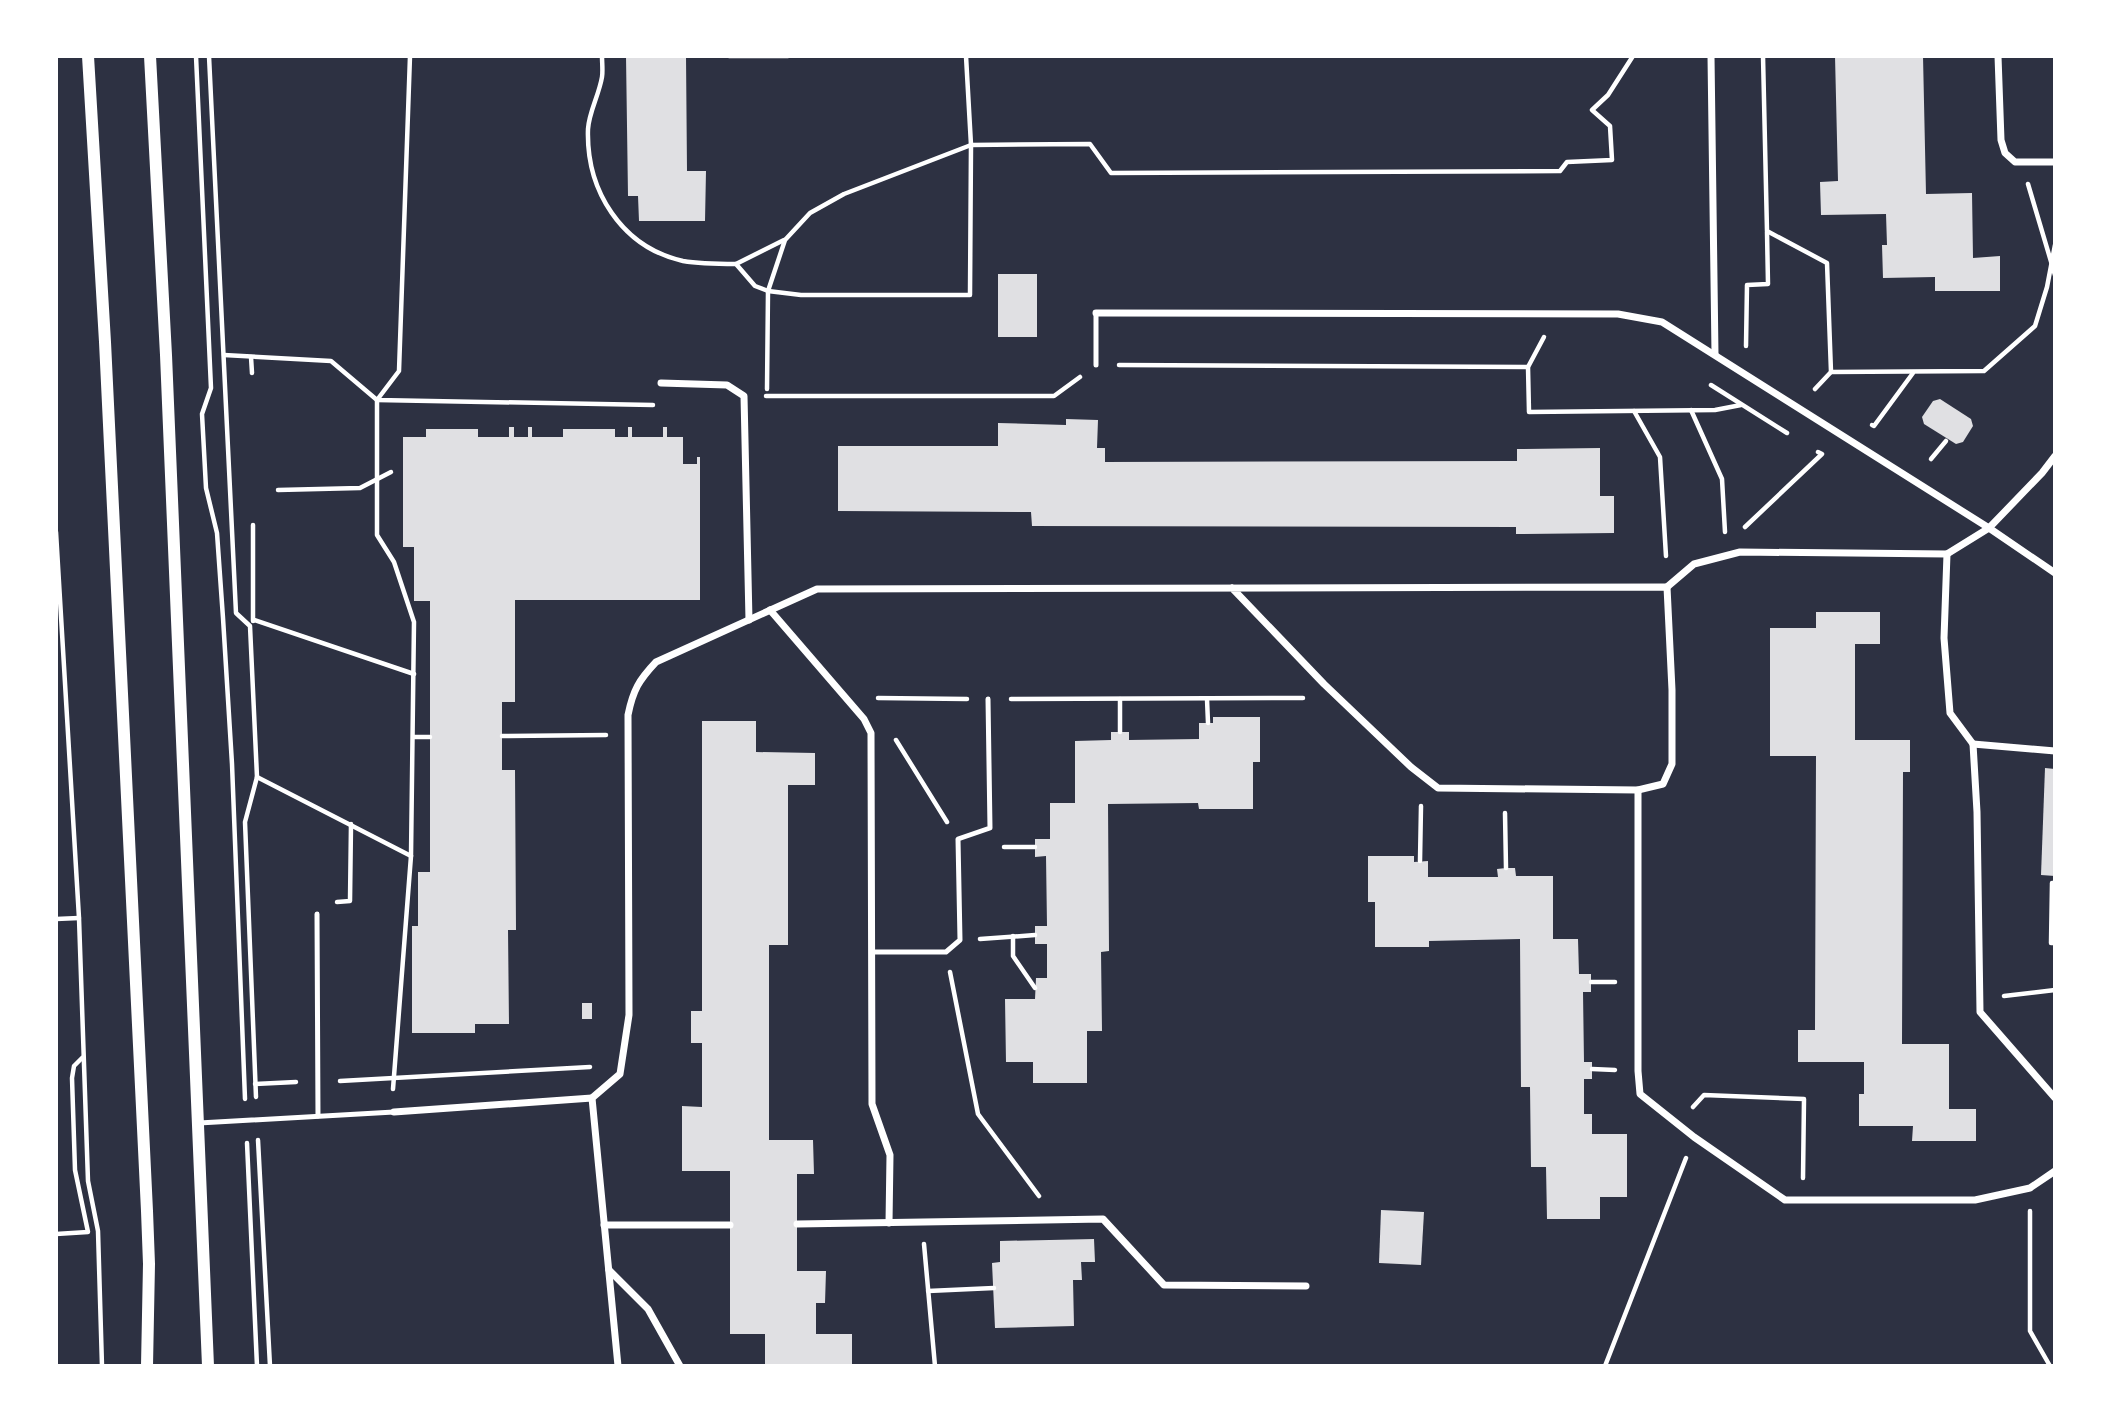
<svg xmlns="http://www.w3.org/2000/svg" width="2111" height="1422" viewBox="0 0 2111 1422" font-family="'Space Grotesk',sans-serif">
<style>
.building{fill:#e0e0e3}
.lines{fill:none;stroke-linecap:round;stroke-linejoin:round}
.path{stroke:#fff;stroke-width:4.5}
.service{stroke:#fff;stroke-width:5}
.minor{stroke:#fff;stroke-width:7}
.tertiary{stroke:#fff;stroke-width:12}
</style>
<rect width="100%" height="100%" fill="#2d3142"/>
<g class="building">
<polygon points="626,56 686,56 687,171 706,171 705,221 639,221 638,196 628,196"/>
<polygon points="1835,56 1923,56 1926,194 1972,193 1973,258 2000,256 2000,291 1935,291 1935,277 1883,278 1882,245 1887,245 1886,214 1821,215 1820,182 1838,181"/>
<rect x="998" y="274" width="39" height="63"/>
<polygon points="1940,399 1971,419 1973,426 1963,442 1956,444 1924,424 1922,417 1933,401"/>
<polygon points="1066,419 1098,420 1097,448 1105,448 1105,462 1517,461 1517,449 1600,448 1600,496 1614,496 1614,533 1516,534 1516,527 1032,526 1031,512 838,511 838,446 998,446 998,423 1066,425"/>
<polygon points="509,427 514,427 514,437 528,437 528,427 532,427 532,437 563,437 563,429 615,429 615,437 628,437 628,427 632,427 632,437 663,437 663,427 667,427 667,437 683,437 683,464 697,464 697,457 700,457 700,600 515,600 515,702 502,702 502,770 515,770 516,930 508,930 509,1024 475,1024 475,1033 412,1033 412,926 418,926 418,872 430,872 430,601 414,601 414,547 403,547 403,437 426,437 426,429 478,429 478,437 509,437"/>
<polygon points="1816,612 1880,612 1880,644 1855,644 1855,740 1910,740 1910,772 1903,772 1902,1044 1949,1044 1949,1109 1976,1109 1976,1141 1912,1141 1913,1126 1859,1126 1859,1094 1864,1094 1864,1062 1798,1062 1798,1030 1815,1030 1816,756 1770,756 1770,628 1816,628"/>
<polygon points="1213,717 1260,717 1260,762 1253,762 1253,809 1199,809 1198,803 1108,804 1109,951 1101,952 1102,1031 1087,1031 1087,1083 1033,1083 1033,1062 1006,1062 1005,999 1035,999 1036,978 1047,978 1047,944 1035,944 1035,926 1047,926 1046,856 1035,857 1035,839 1050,839 1050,803 1075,803 1075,741 1111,740 1111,732 1129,732 1129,740 1199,739 1199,723 1213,723"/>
<polygon points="702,721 756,721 756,752 815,753 815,785 788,785 788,945 769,945 769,1140 813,1140 814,1174 797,1174 797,1271 826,1271 825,1303 816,1303 816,1334 852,1334 852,1366 765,1366 765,1334 730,1334 730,1171 682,1171 682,1106 702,1107 702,1043 691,1043 691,1011 702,1011"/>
<polygon points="2045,768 2055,769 2055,876 2041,875"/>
<polygon points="1368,856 1414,856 1414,862 1428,861 1428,877 1498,877 1497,869 1506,868 1515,868 1516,876 1553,876 1553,939 1578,939 1579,974 1591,974 1591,992 1583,992 1584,1062 1592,1062 1592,1079 1584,1079 1584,1114 1592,1114 1592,1134 1627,1134 1627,1197 1600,1197 1600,1219 1547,1219 1546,1167 1531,1167 1530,1087 1521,1087 1520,939 1429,941 1429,947 1375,947 1375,902 1368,902"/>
<rect x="582" y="1003" width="10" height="16"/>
<polygon points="1381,1210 1424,1212 1421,1265 1379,1263"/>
<polygon points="1094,1239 1095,1262 1081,1262 1082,1280 1073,1280 1074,1326 995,1328 992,1263 1000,1262 1000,1241"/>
</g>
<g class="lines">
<g class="path">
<polyline points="196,56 211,388 202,414 206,488 217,533 223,618 232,764 245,1099"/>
<polyline points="209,56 236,613 250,626 257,777 245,822 256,1097"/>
<path d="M602 56C602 63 603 71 602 77 599 95 589 112 588 129 586 190 621 247 683 261 700 264 719 264 736 264L755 286 768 291 801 295H970L971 145 966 56"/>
<polyline points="729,56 788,56"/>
<polyline points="1763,56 1767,231 1827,263 1831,372 1815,389"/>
<polyline points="2028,184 2055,275"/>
<polyline points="736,264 784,240"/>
<polyline points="1544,337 1528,367 1529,412 1715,410 1741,405"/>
<polyline points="1746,346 1747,285 1768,284 1767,232"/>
<polyline points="224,355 331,361 377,400 653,405"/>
<polyline points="251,357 252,373"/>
<polyline points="1119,365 1528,367"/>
<polyline points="1831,372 1984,371 2035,326 2047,287 2055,245"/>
<polyline points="1711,385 1787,433"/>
<polyline points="767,389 768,291 785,240 810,213 844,194 971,145 1090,144 1111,173 1560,171 1567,162 1612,160 1610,126 1592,110 1608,95 1633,56"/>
<polyline points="766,396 1054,396 1080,377"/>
<polyline points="1691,410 1722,479 1725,532"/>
<polyline points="1634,411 1660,457 1666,556"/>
<polyline points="1872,425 1874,426 1913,373"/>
<polyline points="1931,459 1946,441"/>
<polyline points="278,490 360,488 391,472"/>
<polyline points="253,525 253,621"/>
<polyline points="1745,527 1822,454 1818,452"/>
<polyline points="56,532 79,918 88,1181 98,1231 102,1366"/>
<polyline points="254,620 414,674"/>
<polyline points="878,698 967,699"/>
<polyline points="1011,699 1303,698"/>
<polyline points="1120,699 1120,732"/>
<polyline points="1207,699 1208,723"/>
<polyline points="502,736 606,735"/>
<polyline points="414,737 430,737"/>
<polyline points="896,740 947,822"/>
<polyline points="257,777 411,856"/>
<polyline points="1505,813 1506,868"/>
<polyline points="1004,847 1035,847"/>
<polyline points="1420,861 1421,806"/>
<polyline points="2055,883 2052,883 2051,943 2055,943"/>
<polyline points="337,902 350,901 351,824"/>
<polyline points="56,919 79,918"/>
<polyline points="1013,936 1013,956 1035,988"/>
<polyline points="980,939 1035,935"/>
<polyline points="950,972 978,1114 1039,1196"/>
<polyline points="1591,982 1615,982"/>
<polyline points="2004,996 2055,990"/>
<polyline points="1592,1069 1615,1070"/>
<polyline points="340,1081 590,1067"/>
<polyline points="255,1084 296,1082"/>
<polyline points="393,1089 411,856 414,622 394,562 377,535 377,400 399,371 410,56"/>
<polyline points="1693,1107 1704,1095 1804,1099 1803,1178"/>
<polyline points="258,1140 270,1366"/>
<polyline points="247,1143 257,1366"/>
<polyline points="2030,1211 2030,1331 2050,1366"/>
<polyline points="56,1234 88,1232 75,1170 72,1078 74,1066 82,1058"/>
<polyline points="924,1244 935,1366"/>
<polyline points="928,1291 994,1288"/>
<polyline points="1605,1366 1686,1158"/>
</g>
<g class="service">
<polyline points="1096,365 1096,313"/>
<polyline points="317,914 318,1116"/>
<polyline points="873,952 946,952 960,940 958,839 990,828 988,699"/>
<polyline points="199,1123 394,1112"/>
</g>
<g class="minor">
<polyline points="1711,56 1715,354"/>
<polyline points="1998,56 2001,140 2005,153 2015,162 2055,162"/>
<polyline points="1096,313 1618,314 1662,322 1989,528 2055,573"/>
<polyline points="661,383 727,385 744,396 749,620"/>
<polyline points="1947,554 1944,638 1950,713 1973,744 1977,812 1980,1012 2055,1098"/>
<polyline points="1667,587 1694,564 1740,552 1947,554 1989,528 2042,473 2055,456"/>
<polyline points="770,610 864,719 871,733 872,1104 890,1155 889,1223"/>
<polyline points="1973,744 2055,751"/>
<polyline points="1638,790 1638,1071 1640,1094 1694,1137 1785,1200 1975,1200 2030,1188 2055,1171"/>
<polyline points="394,1112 592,1098"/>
<polyline points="797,1224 1103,1219 1164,1285 1306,1286"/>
<polyline points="604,1225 730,1225"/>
<polyline points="609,1270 648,1309 680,1366"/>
<path d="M618 1366 592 1098 620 1074 629 1015 628 715C633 690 639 680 656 662L817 589 1667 587 1672 690V764L1663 784 1638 790 1438 788 1411 767 1324 684 1232 588"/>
</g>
<g class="tertiary">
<polyline points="88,56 105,342 147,1211 149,1264 147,1366"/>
<polyline points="150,56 166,355 208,1366"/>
</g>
</g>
<rect width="2111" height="1422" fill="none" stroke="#ffffff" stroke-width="116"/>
</svg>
